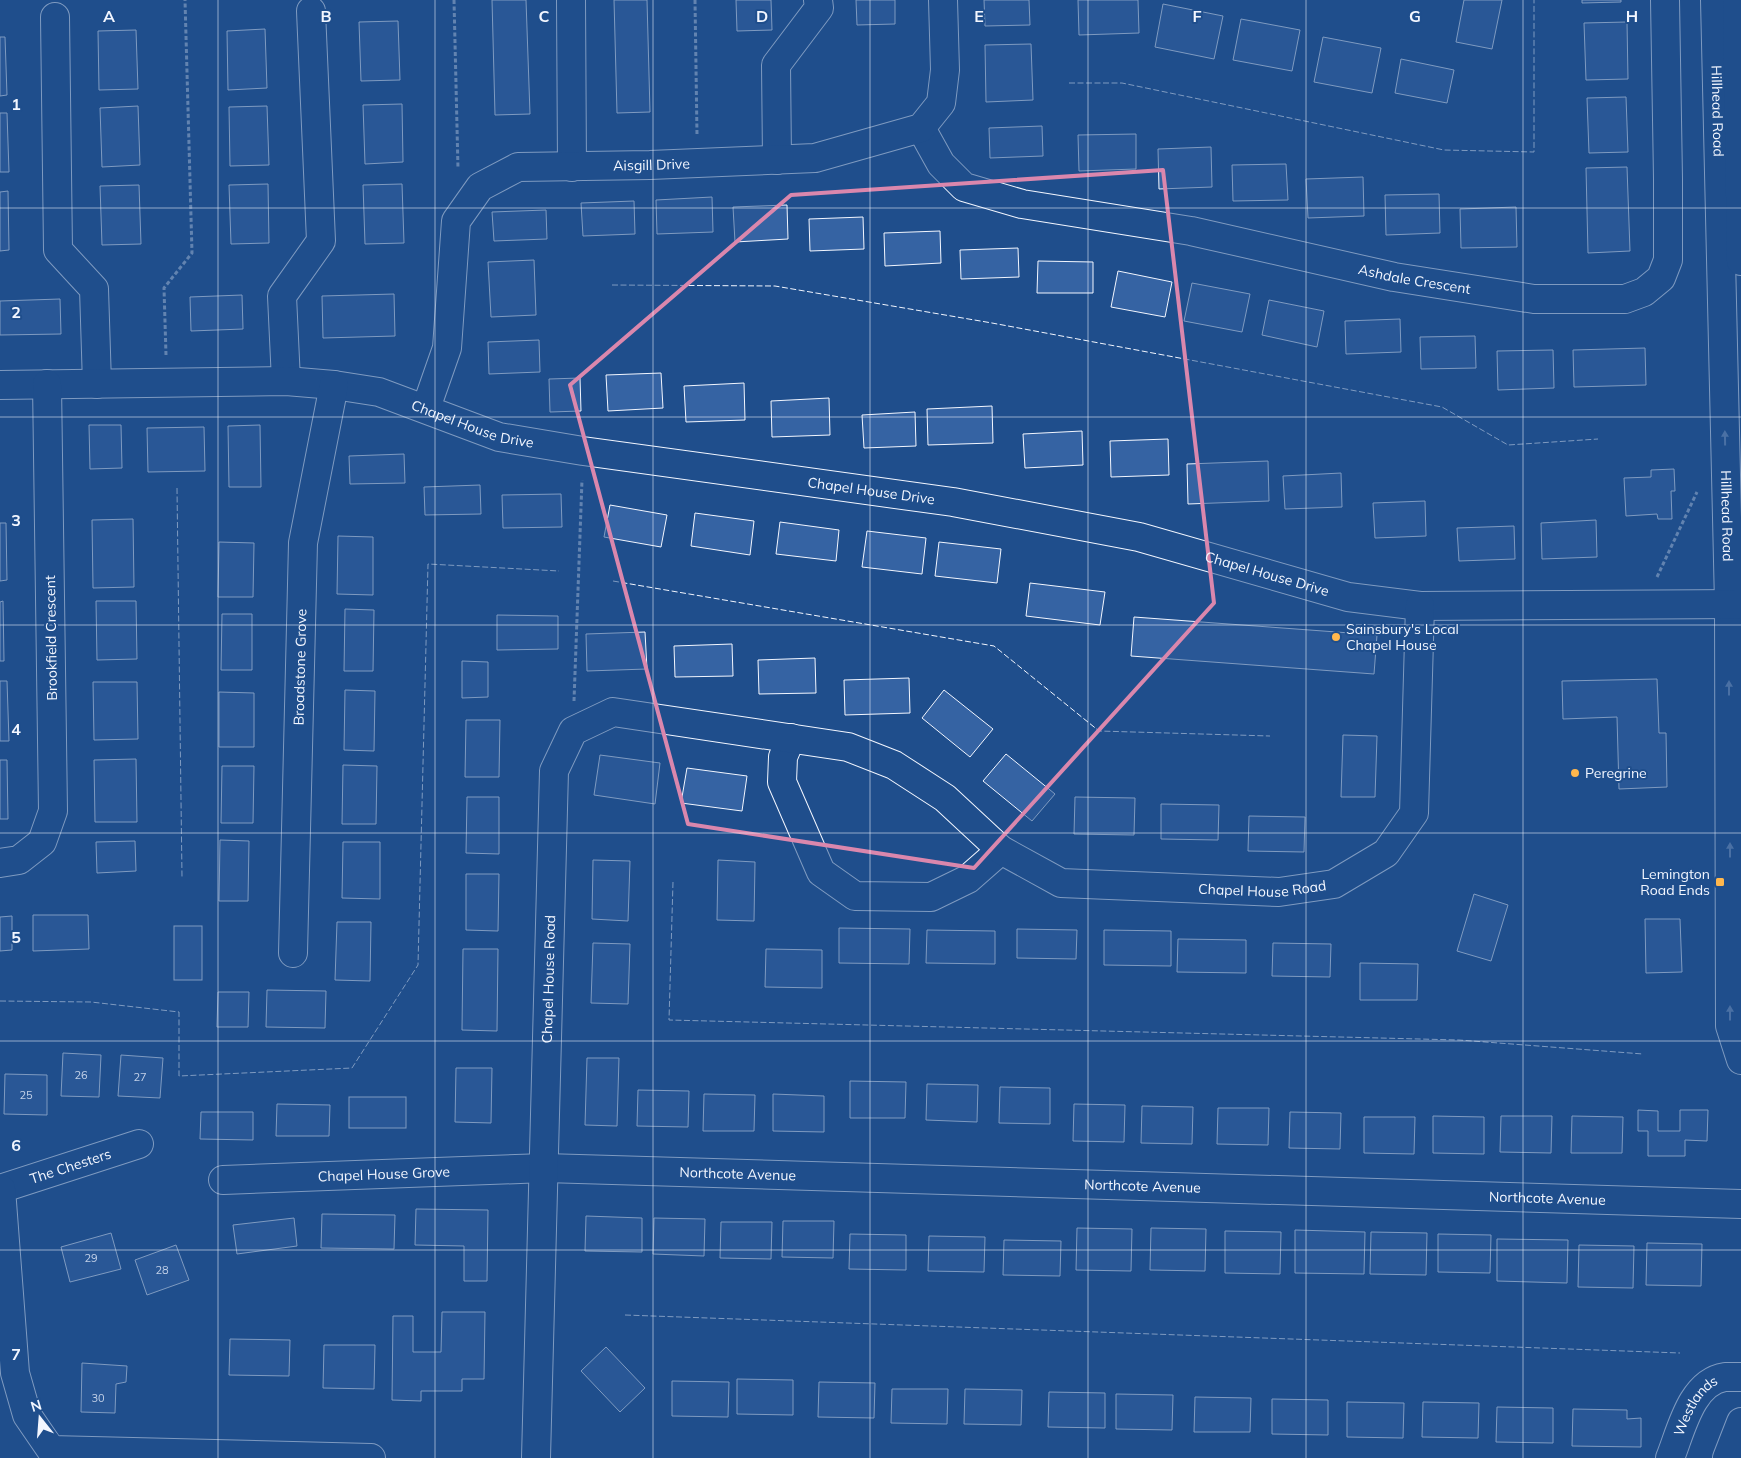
<svg xmlns="http://www.w3.org/2000/svg" width="1741" height="1458" viewBox="0 0 1741 1458" font-family="Mulish,sans-serif">
<style>
.building{fill:#3563a3;stroke:#f2f6ff}
.lines{fill:none;stroke-linecap:round;stroke-linejoin:round}
.minor-casing{stroke:#f2f6ff;stroke-width:30}
.path{stroke:#b3c4dc;stroke-width:3;stroke-dasharray:4 2.5;stroke-linecap:butt}
.minor{stroke:#1f4e8c;stroke-width:28}
.fence{stroke:#f2f6ff;stroke-width:1;stroke-dasharray:6 2.5;stroke-linecap:butt}
.oneway{fill:#7e9ac0}
.marked{fill:none;stroke:#da87ad;stroke-width:4;stroke-linejoin:round}
.grid{fill:none;stroke:#f2f6ff;stroke-width:1;stroke-opacity:0.55}
.poi-dot{fill:#ffb74d;stroke:#1f4e8c;stroke-width:2}
.labels{text-anchor:middle;dominant-baseline:central;stroke-width:4;stroke-linejoin:round;paint-order:stroke}
.number-label{font-size:11px;fill:#c3d1e8}
.street-label{font-size:14px;fill:#f2f6ff;stroke:#1f4e8c}
.poi-label{font-size:14px;fill:#f2f6ff;stroke:#1f4e8c;text-anchor:start}
.grid-label{font-size:16px;text-anchor:middle;font-weight:bold;fill:#f2f6ff;stroke:#1f4e8c;stroke-width:4;stroke-linejoin:round;paint-order:stroke}
</style>
<rect width="100%" height="100%" fill="#1f4e8c"/>
<g class="building">
<polygon points="492,0 526,0 530,114 495,115"/>
<polygon points="614,0 647,0 650,112 617,113"/>
<polygon points="736,0 771,0 772,30 737,31"/>
<polygon points="856,0 895,0 895,24 857,25"/>
<polygon points="984,0 1029,0 1030,25 985,26"/>
<polygon points="1078,0 1138,0 1139,33 1079,35"/>
<polygon points="1464,0 1502,0 1492,49 1456,42"/>
<polygon points="1582,0 1621,0 1621,2 1582,3"/>
<polygon points="1163,4 1223,16 1214,59 1155,47"/>
<polygon points="1241,19 1300,30 1292,71 1233,60"/>
<polygon points="398,21 400,80 361,81 359,22"/>
<polygon points="1627,22 1628,79 1586,80 1584,23"/>
<polygon points="265,29 267,88 228,90 227,31"/>
<polygon points="136,30 138,89 99,90 98,31"/>
<polygon points="0,37 5,37 7,95 0,96"/>
<polygon points="1323,37 1381,48 1372,93 1314,82"/>
<polygon points="1031,44 1033,100 986,102 985,45"/>
<polygon points="1401,59 1454,70 1447,103 1395,93"/>
<polygon points="1626,97 1628,152 1589,153 1587,98"/>
<polygon points="402,104 403,162 365,164 363,105"/>
<polygon points="138,106 140,165 102,167 100,108"/>
<polygon points="267,106 269,165 230,166 229,107"/>
<polygon points="0,113 7,113 9,172 0,172"/>
<polygon points="1042,126 1043,156 990,158 989,128"/>
<polygon points="1136,134 1136,169 1079,171 1078,135"/>
<polygon points="1211,147 1212,187 1159,189 1158,149"/>
<polygon points="1286,164 1288,200 1233,201 1232,165"/>
<polygon points="1627,167 1630,251 1588,253 1586,168"/>
<polygon points="1363,177 1364,216 1308,218 1306,179"/>
<polygon points="268,184 269,243 231,244 229,185"/>
<polygon points="402,184 404,243 365,244 363,185"/>
<polygon points="139,185 141,244 102,245 100,186"/>
<polygon points="8,191 9,250 0,251 0,192"/>
<polygon points="1439,194 1440,233 1386,235 1385,195"/>
<polygon points="712,197 713,232 657,234 656,200"/>
<polygon points="634,201 635,234 583,236 581,203"/>
<polygon points="787,205 788,239 735,242 733,207"/>
<polygon points="1516,207 1517,247 1461,248 1460,209"/>
<polygon points="546,210 547,239 494,241 492,212"/>
<polygon points="863,217 864,249 810,251 809,219"/>
<polygon points="940,231 941,263 885,266 884,233"/>
<polygon points="1018,248 1019,277 961,279 960,250"/>
<polygon points="534,260 536,315 491,317 488,262"/>
<polygon points="1038,261 1093,262 1093,293 1037,293"/>
<polygon points="1118,271 1172,282 1165,317 1111,307"/>
<polygon points="1192,283 1250,294 1242,332 1184,321"/>
<polygon points="394,294 395,336 323,338 322,296"/>
<polygon points="242,295 243,329 191,331 190,297"/>
<polygon points="60,299 61,334 0,335 0,301"/>
<polygon points="1269,300 1324,311 1317,347 1262,335"/>
<polygon points="1400,319 1401,352 1346,354 1345,321"/>
<polygon points="1475,336 1476,368 1421,369 1420,337"/>
<polygon points="539,340 540,372 489,374 488,342"/>
<polygon points="1645,348 1646,385 1574,387 1573,350"/>
<polygon points="1553,350 1554,388 1498,390 1497,351"/>
<polygon points="661,373 663,408 608,411 606,375"/>
<polygon points="580,378 581,411 550,412 549,379"/>
<polygon points="744,383 745,420 686,422 684,386"/>
<polygon points="829,398 830,435 772,437 771,401"/>
<polygon points="992,406 993,443 928,445 927,409"/>
<polygon points="915,412 916,446 864,448 862,415"/>
<polygon points="89,425 121,425 122,468 90,469"/>
<polygon points="260,425 261,487 229,487 228,426"/>
<polygon points="204,427 205,471 148,472 147,428"/>
<polygon points="1082,431 1083,465 1025,468 1023,434"/>
<polygon points="1168,439 1169,475 1111,477 1110,441"/>
<polygon points="404,454 405,483 350,484 349,456"/>
<polygon points="1268,461 1269,501 1188,504 1187,464"/>
<polygon points="1674,469 1675,491 1671,491 1672,519 1658,519 1657,514 1626,516 1624,478 1651,477 1651,470"/>
<polygon points="1341,473 1342,507 1285,509 1283,476"/>
<polygon points="480,485 481,514 425,515 424,487"/>
<polygon points="561,494 562,527 503,528 502,495"/>
<polygon points="1425,501 1426,536 1375,538 1373,503"/>
<polygon points="610,505 667,515 661,547 604,537"/>
<polygon points="695,513 754,521 750,555 691,546"/>
<polygon points="133,519 134,587 93,588 92,520"/>
<polygon points="1596,520 1597,557 1542,559 1541,523"/>
<polygon points="780,522 839,530 836,561 776,554"/>
<polygon points="0,523 6,523 7,580 0,581"/>
<polygon points="1514,526 1515,559 1459,561 1457,528"/>
<polygon points="867,531 926,538 922,574 862,567"/>
<polygon points="338,536 373,537 373,595 337,594"/>
<polygon points="219,542 254,543 253,597 218,597"/>
<polygon points="939,542 1001,549 997,583 935,576"/>
<polygon points="1030,583 1105,592 1100,625 1026,616"/>
<polygon points="3,601 4,661 0,661 0,602"/>
<polygon points="96,601 136,601 137,659 97,660"/>
<polygon points="345,609 374,610 373,671 344,671"/>
<polygon points="222,614 252,614 252,670 221,670"/>
<polygon points="497,615 558,616 558,649 497,650"/>
<polygon points="1134,617 1377,635 1374,674 1131,656"/>
<polygon points="645,632 647,669 587,671 586,634"/>
<polygon points="732,644 733,676 675,677 674,646"/>
<polygon points="815,658 816,693 759,694 758,660"/>
<polygon points="462,661 488,662 488,697 462,698"/>
<polygon points="909,678 910,713 845,715 844,680"/>
<polygon points="1657,679 1659,733 1666,733 1667,787 1619,789 1617,717 1563,719 1562,681"/>
<polygon points="0,681 7,681 9,741 0,741"/>
<polygon points="93,682 137,682 138,739 94,740"/>
<polygon points="345,690 375,691 374,751 344,750"/>
<polygon points="944,690 993,729 970,757 922,718"/>
<polygon points="219,692 254,693 254,747 219,747"/>
<polygon points="466,720 500,720 499,777 465,777"/>
<polygon points="1343,735 1377,736 1375,797 1341,797"/>
<polygon points="1006,754 1055,794 1032,821 983,781"/>
<polygon points="600,755 660,763 655,804 594,795"/>
<polygon points="136,759 137,822 95,822 94,760"/>
<polygon points="0,760 7,760 8,819 0,819"/>
<polygon points="343,765 377,766 376,824 342,824"/>
<polygon points="222,766 254,766 253,823 221,823"/>
<polygon points="687,768 747,776 742,811 681,803"/>
<polygon points="467,797 499,797 499,854 466,853"/>
<polygon points="1075,797 1135,798 1134,835 1074,834"/>
<polygon points="1161,804 1219,805 1218,840 1161,839"/>
<polygon points="1249,816 1305,817 1304,852 1248,851"/>
<polygon points="220,840 249,841 248,901 219,901"/>
<polygon points="135,841 136,871 97,873 96,842"/>
<polygon points="343,842 380,842 380,899 342,898"/>
<polygon points="593,860 630,861 628,921 592,919"/>
<polygon points="718,860 755,862 754,921 717,920"/>
<polygon points="466,874 499,874 498,931 466,930"/>
<polygon points="1474,894 1508,905 1491,961 1457,951"/>
<polygon points="33,915 88,915 89,949 33,951"/>
<polygon points="12,916 12,950 0,951 0,917"/>
<polygon points="1645,919 1680,919 1682,972 1646,973"/>
<polygon points="337,922 371,922 370,981 335,980"/>
<rect x="174" y="926" width="28" height="54"/>
<polygon points="839,928 910,929 909,964 839,963"/>
<polygon points="1017,929 1077,930 1076,959 1017,958"/>
<polygon points="927,930 995,931 995,964 926,963"/>
<polygon points="1104,930 1171,931 1171,966 1104,965"/>
<polygon points="1178,939 1246,940 1246,973 1177,972"/>
<polygon points="593,943 630,944 628,1004 591,1003"/>
<polygon points="1273,943 1331,944 1330,977 1272,976"/>
<polygon points="463,949 498,949 497,1031 462,1030"/>
<polygon points="766,949 822,950 822,988 765,987"/>
<polygon points="1360,963 1418,964 1417,1000 1360,1000"/>
<polygon points="267,990 326,991 325,1028 266,1027"/>
<polygon points="218,992 249,992 248,1027 217,1027"/>
<polygon points="63,1053 101,1055 99,1097 61,1096"/>
<polygon points="121,1055 163,1058 160,1098 118,1096"/>
<polygon points="587,1058 619,1058 617,1126 585,1125"/>
<polygon points="456,1068 492,1068 491,1123 455,1122"/>
<polygon points="5,1074 47,1075 47,1115 4,1114"/>
<polygon points="850,1081 906,1082 905,1118 850,1118"/>
<polygon points="927,1084 978,1085 977,1122 926,1120"/>
<polygon points="1000,1087 1050,1088 1050,1124 999,1123"/>
<polygon points="638,1090 689,1091 688,1127 637,1126"/>
<polygon points="704,1094 755,1095 754,1131 703,1131"/>
<polygon points="773,1094 824,1096 824,1132 773,1131"/>
<rect x="349" y="1097" width="57" height="31"/>
<polygon points="277,1104 330,1105 329,1136 276,1136"/>
<polygon points="1074,1104 1125,1105 1124,1142 1073,1141"/>
<polygon points="1142,1106 1193,1107 1192,1144 1141,1143"/>
<polygon points="1218,1108 1269,1108 1268,1145 1217,1144"/>
<polygon points="1638,1110 1658,1111 1658,1131 1680,1131 1680,1110 1708,1110 1707,1141 1685,1140 1685,1156 1648,1156 1648,1131 1638,1131"/>
<polygon points="201,1112 253,1112 253,1140 200,1139"/>
<polygon points="1290,1112 1341,1113 1340,1149 1289,1148"/>
<polygon points="1433,1116 1484,1117 1484,1154 1433,1153"/>
<polygon points="1501,1116 1552,1116 1551,1153 1500,1152"/>
<polygon points="1572,1116 1623,1117 1622,1153 1571,1153"/>
<polygon points="1364,1117 1415,1117 1414,1154 1364,1153"/>
<polygon points="416,1209 488,1210 487,1281 464,1281 464,1246 415,1245"/>
<polygon points="322,1214 395,1215 394,1249 321,1248"/>
<polygon points="586,1216 642,1218 642,1252 585,1251"/>
<polygon points="294,1218 297,1246 237,1254 233,1225"/>
<polygon points="654,1218 705,1219 704,1256 653,1254"/>
<polygon points="783,1221 834,1221 833,1258 782,1257"/>
<polygon points="721,1222 772,1222 771,1259 720,1258"/>
<polygon points="1077,1228 1132,1229 1131,1271 1076,1270"/>
<polygon points="1151,1228 1206,1229 1205,1271 1150,1270"/>
<polygon points="1295,1230 1365,1232 1364,1274 1295,1273"/>
<polygon points="1225,1231 1281,1232 1280,1274 1225,1273"/>
<polygon points="1371,1232 1427,1233 1426,1275 1370,1274"/>
<polygon points="111,1233 121,1269 70,1282 61,1247"/>
<polygon points="850,1234 906,1235 906,1270 849,1269"/>
<polygon points="1438,1234 1491,1235 1490,1273 1438,1272"/>
<polygon points="929,1236 985,1237 984,1272 928,1271"/>
<polygon points="1497,1239 1568,1240 1567,1283 1497,1281"/>
<polygon points="1004,1240 1061,1241 1060,1276 1003,1275"/>
<polygon points="1647,1243 1702,1244 1701,1286 1646,1285"/>
<polygon points="176,1245 189,1280 147,1295 135,1260"/>
<polygon points="1579,1245 1634,1246 1633,1288 1578,1287"/>
<polygon points="442,1312 485,1312 484,1379 462,1379 462,1391 421,1391 421,1401 392,1400 393,1316 413,1316 413,1352 441,1352"/>
<polygon points="230,1339 290,1340 289,1376 229,1375"/>
<polygon points="324,1345 375,1345 374,1389 323,1388"/>
<polygon points="606,1347 645,1388 620,1412 581,1371"/>
<polygon points="82,1363 127,1366 126,1382 116,1384 115,1413 81,1412"/>
<polygon points="737,1379 793,1380 793,1415 737,1414"/>
<polygon points="672,1381 729,1382 728,1417 672,1416"/>
<polygon points="819,1382 875,1383 874,1418 818,1417"/>
<polygon points="892,1389 948,1389 947,1424 891,1423"/>
<polygon points="965,1389 1022,1390 1021,1425 964,1424"/>
<polygon points="1049,1392 1105,1393 1105,1428 1048,1427"/>
<polygon points="1116,1394 1173,1395 1172,1430 1116,1429"/>
<polygon points="1195,1397 1251,1398 1250,1432 1194,1432"/>
<polygon points="1272,1399 1328,1400 1328,1435 1272,1434"/>
<polygon points="1347,1402 1404,1403 1403,1438 1347,1437"/>
<polygon points="1423,1402 1479,1403 1478,1438 1422,1437"/>
<polygon points="1497,1407 1553,1408 1553,1443 1496,1442"/>
<polygon points="1573,1409 1627,1410 1627,1419 1641,1418 1641,1447 1572,1446"/>
</g>
<g class="lines">
<g class="minor-casing">
<g id="minor">
<polyline points="571,0 572,167"/>
<path id="s1" d="M1715 0 1729 604 1730 1026 1741 1060"/>
<polyline points="1737,0 1741,261"/>
<polyline points="55,17 58,250 94,289 97,384"/>
<path id="s2" d="M921 128 941 164 964 187 1022 204 1191 231 1394 277 1534 299H1625L1644 292 1661 278 1668 260V179L1665 0"/>
<polyline points="777,160 776,65 819,8 818,0"/>
<polyline points="286,381 282,296 321,241 311,11"/>
<path id="s3" d="M0 385 286 381 334 385 379 392 499 437 583 451 953 502 1139 537 1348 597 1420 606 1741 604"/>
<path id="s4" d="M426 408 447 348 456 221 480 187 518 167 650 165 815 158 921 128 941 103 945 70 943 0"/>
<polyline points="791,738 783,757 782,782 821,872 855,896 931,897 968,879 1001,850"/>
<polyline points="0,863 19,860 42,842 53,811 47,384"/>
<path id="s5" d="M293 953 303 543 334 385"/>
<path id="s6" d="M223 1180 545 1168 1741 1204"/>
<path id="s7" d="M0 1189 139 1144"/>
<polyline points="1,1189 15,1373 27,1415 51,1450 371,1458"/>
<path id="s8" d="M536 1458 554 771 573 731 613 712 848 747 894 765 945 798 1001 850 1061 883 1279 892 1334 884 1386 853 1414 813 1420 606"/>
<path id="s9" d="M1670 1458C1681 1431 1691 1382 1725 1377 1730 1377 1736 1377 1741 1377"/>
<polyline points="1727,1458 1741,1422"/>
</g>
</g>
<g class="path">
<polyline points="454,0 458,169"/>
<polyline points="695,0 697,135"/>
<polyline points="166,355 164,288 192,253 185,0"/>
<polyline points="1657,577 1697,492"/>
<polyline points="574,701 582,480"/>
</g>
<use href="#minor" class="minor"/>
<g class="fence">
<polyline points="1069,83 1122,83 1444,150 1534,152 1534,0"/>
<polyline points="612,285 775,286 992,323 1442,407 1508,445 1598,439"/>
<polyline points="177,488 182,877"/>
<polyline points="613,581 994,646 1099,731 1270,736"/>
<polyline points="673,882 669,1020 1459,1040 1643,1054"/>
<polyline points="0,1001 91,1002 179,1012 179,1076 352,1068 418,965 428,564 559,571"/>
<polyline points="625,1315 1680,1353"/>
</g>
</g>
<defs><path id="oneway-solid" d="M-6-.8H1V-3.2L6.5 0L1 3.2V.8H-6Z" transform="scale(1.25)"/></defs>
<g class="oneway">
<use href="#oneway-solid" transform="translate(1725 438) rotate(-91)"/>
<use href="#oneway-solid" transform="translate(1729 688) rotate(-90)"/>
<use href="#oneway-solid" transform="translate(1730 850) rotate(-90)"/>
<use href="#oneway-solid" transform="translate(1730 1013) rotate(-90)"/>
</g>
<path d="M0 0H1741V1458H0ZM1163 170 1214 603 974 868 688 824 570 385 791 195Z" fill="#1f4e8c" fill-opacity=".55" fill-rule="evenodd"/>
<path class="marked" d="M1163 170 1214 603 974 868 688 824 570 385 791 195Z"/>
<path class="grid" d="M218 0V1458M435 0V1458M653 0V1458M870 0V1458M1088 0V1458M1306 0V1458M1523 0V1458M0 208H1741M0 417H1741M0 625H1741M0 833H1741M0 1041H1741M0 1250H1741"/>
<g class="poi-dot">
<circle cx="1336" cy="637" r="5"/>
<circle cx="1575" cy="773" r="5"/>
<rect x="1715" y="877" width="10" height="10" rx="2.5"/>
</g>
<g class="labels">
<g class="number-label">
<text x="81" y="1075">26</text>
<text x="140" y="1077">27</text>
<text x="26" y="1095">25</text>
<text x="91" y="1258">29</text>
<text x="162" y="1270">28</text>
<text x="98" y="1398">30</text>
</g>
<g class="street-label">
<text stroke="none"><textPath href="#s1" startOffset="111">Hillhead Road</textPath></text>
<text stroke="none"><textPath href="#s4" startOffset="409">Aisgill Drive</textPath></text>
<text stroke="none"><textPath href="#s2" startOffset="534">Ashdale Crescent</textPath></text>
<text stroke="none"><textPath href="#s3" startOffset="479">Chapel House Drive</textPath></text>
<text stroke="none"><textPath href="#s3" startOffset="884">Chapel House Drive</textPath></text>
<text stroke="none"><textPath href="#s1" startOffset="516">Hillhead Road</textPath></text>
<text stroke="none"><textPath href="#s3" startOffset="1289">Chapel House Drive</textPath></text>
<text transform="translate(51 638) rotate(-91)">Brookfield Crescent</text>
<text stroke="none"><textPath href="#s5" startOffset="286">Broadstone Grove</textPath></text>
<text stroke="none"><textPath href="#s8" startOffset="1470">Chapel House Road</textPath></text>
<text stroke="none"><textPath href="#s8" startOffset="479">Chapel House Road</textPath></text>
<text stroke="none"><textPath href="#s7" startOffset="74">The Chesters</textPath></text>
<text stroke="none"><textPath href="#s6" startOffset="161">Chapel House Grove</textPath></text>
<text stroke="none"><textPath href="#s6" startOffset="515">Northcote Avenue</textPath></text>
<text stroke="none"><textPath href="#s6" startOffset="920">Northcote Avenue</textPath></text>
<text stroke="none"><textPath href="#s6" startOffset="1325">Northcote Avenue</textPath></text>
<text stroke="none"><textPath href="#s9" startOffset="59">Westlands</textPath></text>
</g>
<g class="poi-label">
<text x="1346" y="629">Sainsbury's Local<tspan x="1346" dy="16">Chapel House</tspan></text>
<text x="1585" y="773">Peregrine</text>
<text x="1710" y="874" text-anchor="end">Lemington<tspan x="1710" dy="16">Road Ends</tspan></text>
</g>
</g>
<g class="grid-label">
<text x="109" y="22">A</text>
<text x="326" y="22">B</text>
<text x="544" y="22">C</text>
<text x="762" y="22">D</text>
<text x="979" y="22">E</text>
<text x="1197" y="22">F</text>
<text x="1415" y="22">G</text>
<text x="1632" y="22">H</text>
<text x="16" y="110">1</text>
<text x="16" y="318">2</text>
<text x="16" y="526">3</text>
<text x="16" y="735">4</text>
<text x="16" y="943">5</text>
<text x="16" y="1151">6</text>
<text x="16" y="1360">7</text>
</g>
<g transform="translate(40 1418) rotate(343)" stroke="#1f4e8c" stroke-width="4" paint-order="stroke">
<path d="M0-4L9 19L0 12L-9 19Z" fill="#f2f6ff"/>
<text y="-8" font-size="14" font-weight="bold" text-anchor="middle" fill="#f2f6ff">N</text>
</g>
</svg>
